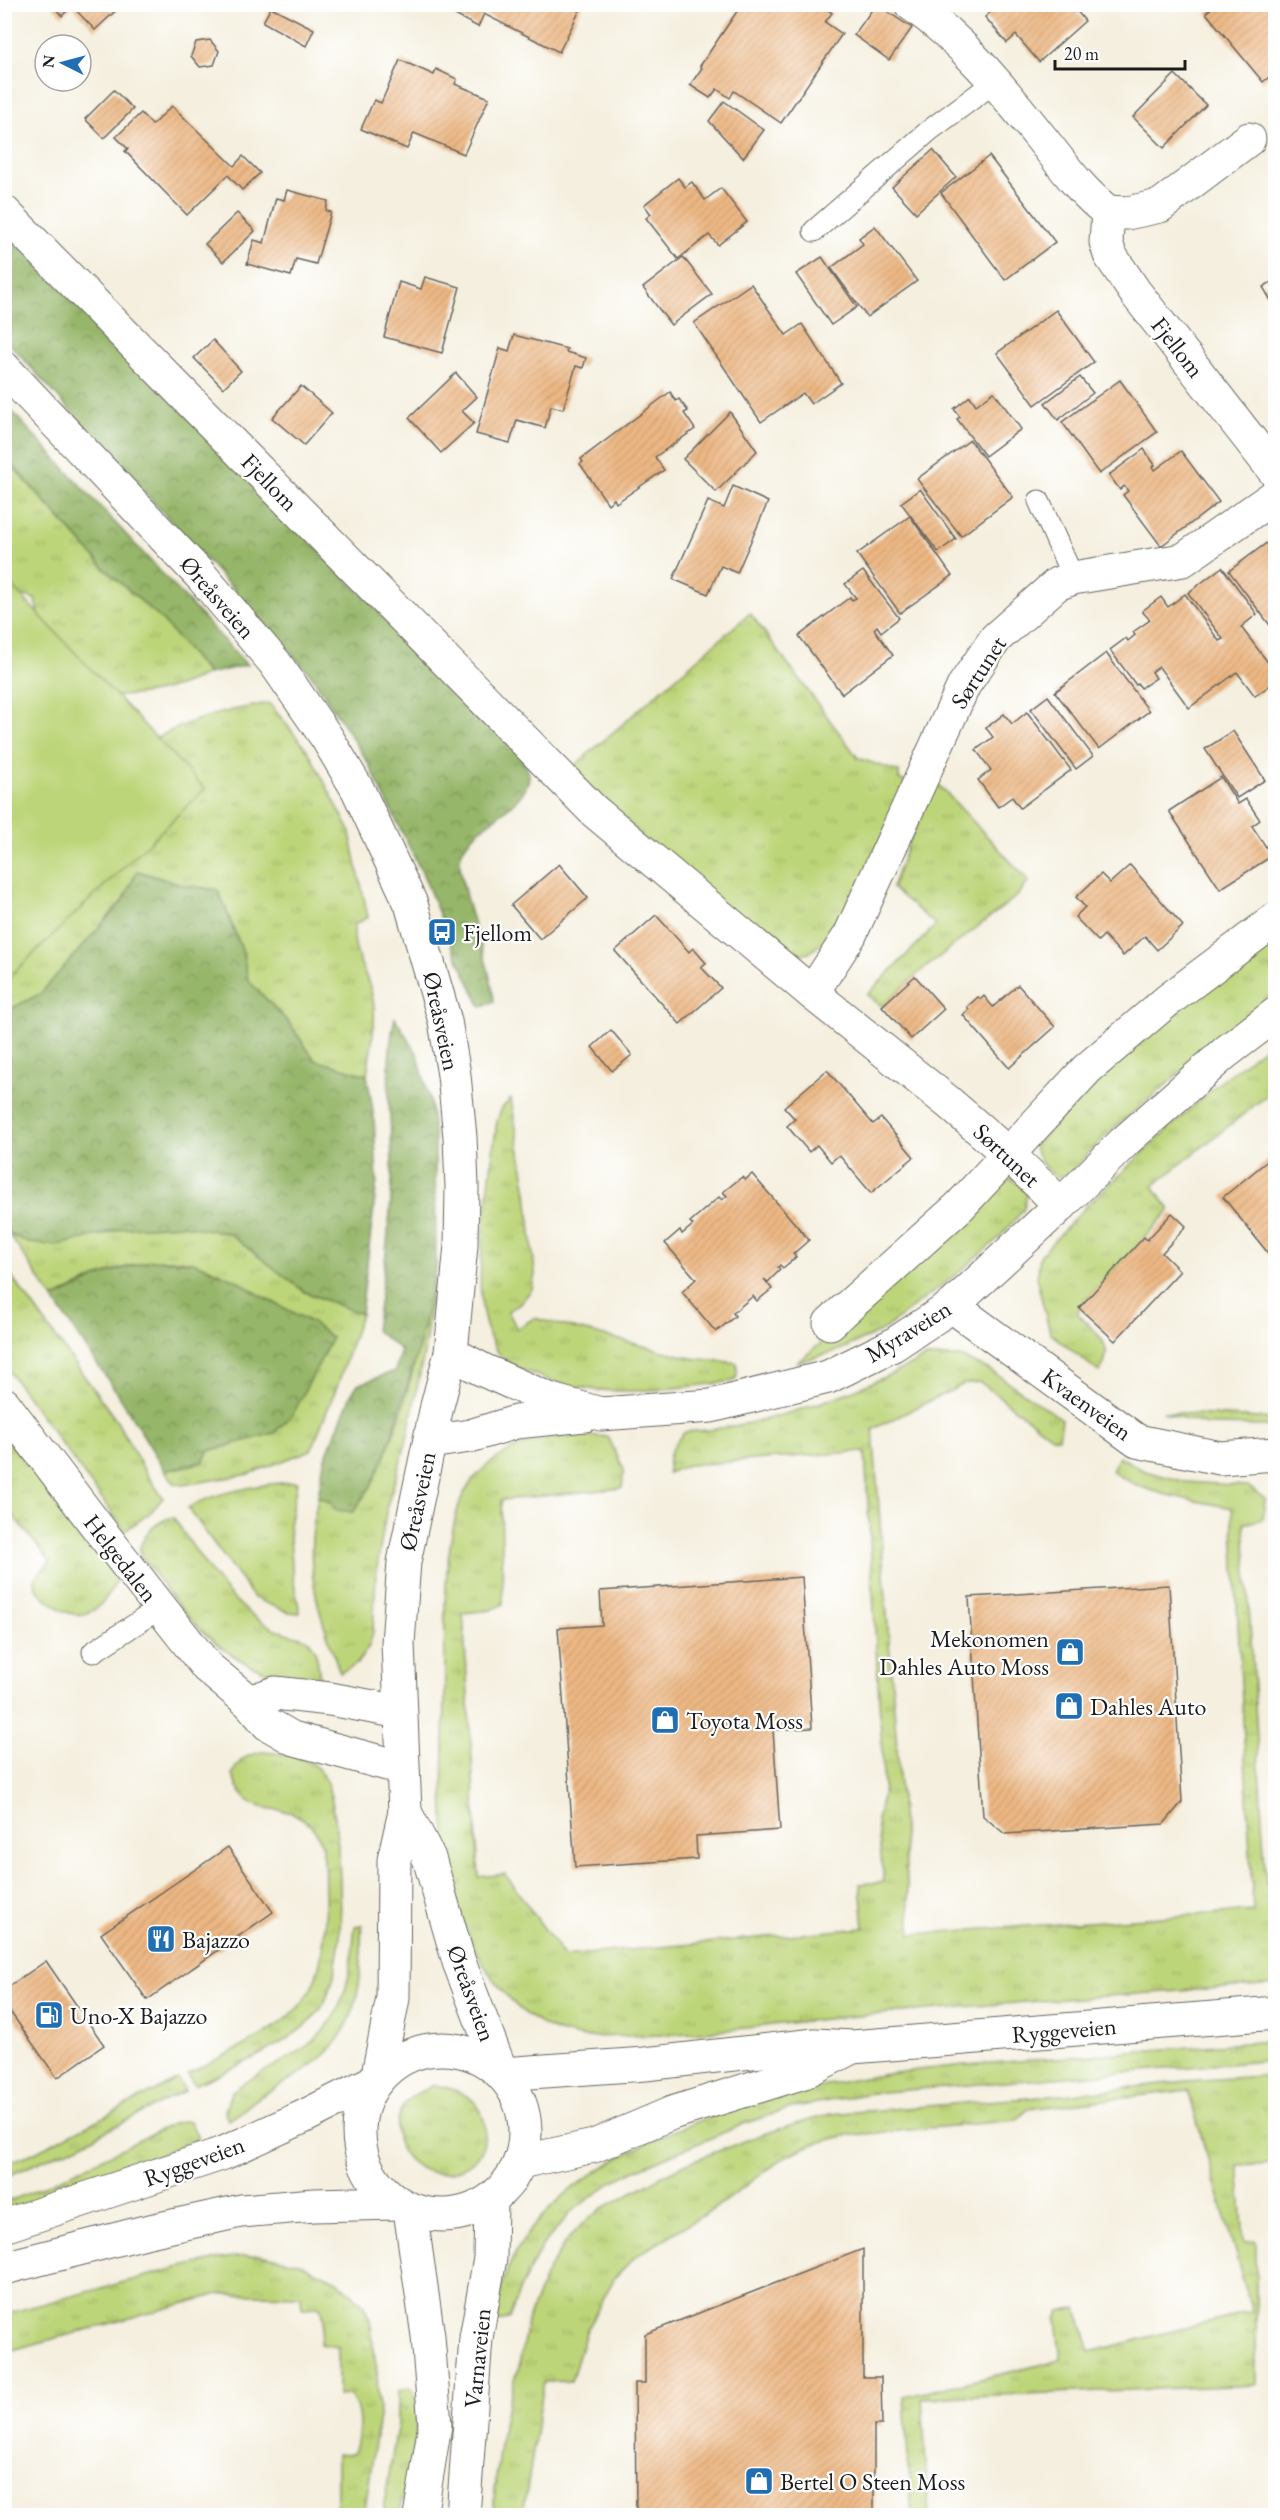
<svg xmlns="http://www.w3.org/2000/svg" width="1280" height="2520" viewBox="0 0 1280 2520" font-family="'EB Garamond',serif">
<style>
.grass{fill:url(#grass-tufts);stroke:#6c784a;stroke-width:1.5}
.forest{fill:url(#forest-crowns);stroke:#596942;stroke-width:1.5}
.garden{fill:#bdd579;stroke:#6c784a;stroke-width:1.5}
.building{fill:url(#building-hatch)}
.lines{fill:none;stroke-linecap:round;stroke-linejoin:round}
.service-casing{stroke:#686660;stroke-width:23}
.minor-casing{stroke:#686660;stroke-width:35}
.tertiary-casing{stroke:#686660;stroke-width:35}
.primary-casing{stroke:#686660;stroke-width:35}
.service{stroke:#fff;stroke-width:21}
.minor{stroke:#fff;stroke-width:33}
.tertiary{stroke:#fff;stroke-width:33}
.primary{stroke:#fff;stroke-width:33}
.labels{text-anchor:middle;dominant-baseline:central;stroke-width:4.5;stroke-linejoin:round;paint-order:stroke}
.street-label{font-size:24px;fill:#1c1c1c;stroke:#fff}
.poi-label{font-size:24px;fill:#1c1c1c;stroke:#fff;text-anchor:start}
</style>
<defs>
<pattern id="grass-tufts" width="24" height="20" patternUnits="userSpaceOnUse" patternTransform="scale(1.5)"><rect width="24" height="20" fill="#bdd579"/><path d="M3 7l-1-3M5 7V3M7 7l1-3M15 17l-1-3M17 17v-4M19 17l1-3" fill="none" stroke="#a2b668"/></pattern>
<pattern id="forest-crowns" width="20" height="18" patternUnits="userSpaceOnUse" patternTransform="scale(1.5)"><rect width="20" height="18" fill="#96b669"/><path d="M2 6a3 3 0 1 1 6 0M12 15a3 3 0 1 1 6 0" fill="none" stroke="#7a9356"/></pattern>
<pattern id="building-hatch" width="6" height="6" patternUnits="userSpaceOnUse" patternTransform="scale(1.5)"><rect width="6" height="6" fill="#edb884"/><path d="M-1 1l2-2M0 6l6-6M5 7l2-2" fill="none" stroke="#cb9e71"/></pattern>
</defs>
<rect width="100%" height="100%" fill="#fff"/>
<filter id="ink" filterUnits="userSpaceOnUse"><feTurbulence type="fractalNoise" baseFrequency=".0167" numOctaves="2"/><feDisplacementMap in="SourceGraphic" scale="12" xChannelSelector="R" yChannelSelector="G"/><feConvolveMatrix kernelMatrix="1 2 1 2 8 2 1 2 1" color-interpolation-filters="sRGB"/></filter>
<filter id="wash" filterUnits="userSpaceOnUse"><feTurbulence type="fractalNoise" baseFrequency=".008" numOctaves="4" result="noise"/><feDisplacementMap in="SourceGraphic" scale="24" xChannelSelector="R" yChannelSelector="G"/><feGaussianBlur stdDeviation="1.35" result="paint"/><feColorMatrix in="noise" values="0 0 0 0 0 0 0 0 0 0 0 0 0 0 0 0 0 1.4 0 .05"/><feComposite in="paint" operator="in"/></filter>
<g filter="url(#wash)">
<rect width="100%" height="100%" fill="#f4efde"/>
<g class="grass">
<path d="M4 457 105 569 161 619 208 674C167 693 138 697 93 696L39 619 35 599 5 590Z"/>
<polygon points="750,613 858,758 899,772 899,779 907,783 848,916 825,940 809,953 793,955 777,953 675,868 572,768"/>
<path d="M269 703 308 751 349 829 368 917 355 924C350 950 365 968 371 991 379 1017 370 1049 367 1075L315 1060 289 1023 248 980 242 950 218 890 183 885 138 871 124 899 40 995 10 1009H5V928L154 740C188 719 229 710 269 703Z"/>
<polygon points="936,782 1029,881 1018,895 915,976 882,1006 867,995 936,925 892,888 908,844"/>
<path d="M1275 931V993L1105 1136 1069 1174 1056 1177C1044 1169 1039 1160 1034 1147L1111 1062Z"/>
<path d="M1275 1039V1089L1153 1186 1170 1210 1079 1308 1078 1314C1095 1333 1118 1344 1099 1372L1050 1333 1037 1280 1040 1256 1088 1204 1214 1087Z"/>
<path d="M511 1099 527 1192 535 1274 532 1289 520 1304 508 1311 517 1329 534 1318 691 1358 737 1363V1376L734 1381C667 1389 595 1402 531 1373 521 1369 510 1366 503 1358 492 1348 485 1326 483 1312 478 1285 481 1257 484 1230 488 1194 492 1157 497 1121L502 1108Z"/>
<polygon points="1011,1178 1027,1193 1024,1209 1000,1237 957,1274 880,1332 839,1350 796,1363 839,1329 884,1285"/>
<path d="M182 1225 228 1233 305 1292 361 1314 338 1384 311 1450 249 1474 183 1485 175 1483 165 1471 203 1462 208 1451 274 1433 293 1414 258 1294C238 1281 218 1270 195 1263 153 1250 90 1278 53 1299L9 1234 29 1243 104 1235 123 1228Z"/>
<polygon points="4,1266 116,1420 146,1473 163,1498 151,1512 125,1531 5,1366"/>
<path d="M436 1267 423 1358 406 1443 387 1506 376 1574 373 1632 369 1646 357 1664 340 1673C329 1639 314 1603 312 1566 310 1542 314 1520 318 1497L353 1512C403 1442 418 1350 436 1267Z"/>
<path d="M927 1357H960L990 1370 1062 1419 1059 1438 1052 1437 980 1382 964 1384 873 1429 911 1934 1253 1911 1232 1508C1197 1500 1137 1494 1112 1470L1119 1456 1145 1471 1186 1482 1248 1486 1265 1499 1263 1519 1244 1524 1266 1884H1275V1984C1129 1995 981 2004 835 2018 764 2025 693 2036 622 2036 606 2036 586 2039 570 2035 513 2022 479 1966 461 1915 437 1848 444 1766 445 1696 445 1635 441 1563 459 1505 462 1495 471 1481 478 1474 512 1439 562 1432 608 1437L624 1470 622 1488 501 1500 503 1604 491 1610 463 1613 479 1877 505 1874 564 1956 864 1928 860 1884 884 1882 877 1820 884 1788 865 1451 688 1465 668 1473C668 1454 671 1446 685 1432 769 1427 852 1394 927 1357Z"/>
<polygon points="1163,1412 1275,1419 1275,1426 1207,1425"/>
<path d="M4 1436 81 1530 117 1580C94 1626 69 1623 36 1589L35 1578 50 1561 5 1506Z"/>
<path d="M297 1482 289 1525 293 1578 300 1613 288 1612 254 1598 188 1508C214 1492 266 1483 297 1482Z"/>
<path d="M173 1517C195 1549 217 1587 248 1612 259 1621 275 1630 289 1634 297 1636 304 1636 310 1642 318 1651 318 1667 320 1678 236 1685 180 1615 139 1551 143 1535 156 1521 173 1517Z"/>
<path d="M262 1752C282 1753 311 1756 323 1775 340 1802 343 1913 339 1946 336 1967 332 1994 319 2011 296 2042 230 2070 194 2085L188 2074C225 2053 292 2029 311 1989 325 1959 326 1923 325 1891 324 1869 327 1842 311 1826 281 1794 252 1828 232 1775 238 1760 246 1755 262 1752Z"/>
<path d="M362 1925C360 1942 362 1959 360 1975 355 2043 315 2067 261 2096 249 2103 242 2114 228 2120L225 2111 231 2092C253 2075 280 2065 303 2049 348 2017 350 1975 355 1926Z"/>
<path d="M1275 2041V2060L870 2093 791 2108 746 2123 633 2171 611 2183 572 2211 542 2246 520 2289 509 2319 496 2321C505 2159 752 2095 882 2075 945 2065 1008 2062 1072 2057 1140 2051 1207 2045 1275 2041Z"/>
<polygon points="1275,2075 1275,2164 1238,2166 1244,2242 1256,2241 1256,2385 922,2398 929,2515 912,2515 904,2397 1061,2360 1056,2319 1060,2312 1077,2308 1090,2352 1252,2311 1188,2090 1028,2109 1017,2120 843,2136 811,2145 788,2155 715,2208 636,2256 615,2277 587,2329 571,2381 544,2382 523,2515 493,2515 497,2467 504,2419 519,2366 527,2322 546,2274 564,2244 582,2224 601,2209 687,2163 763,2134 830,2114 1064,2095 1187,2081"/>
<polygon points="178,2079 184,2091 79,2145 5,2177 5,2152 12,2161 31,2154"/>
<path d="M434 2085C469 2090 492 2107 483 2146 481 2156 471 2164 462 2168 422 2188 378 2145 404 2105 410 2095 424 2090 434 2085Z"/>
<path d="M183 2121H190L198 2138 115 2175 5 2212V2203C63 2180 116 2151 172 2124Z"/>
<path d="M259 2255 297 2262 337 2281 363 2304 370 2320 377 2372 379 2416 364 2515H337V2454L347 2455 354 2453C360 2435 363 2409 349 2395L338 2396V2347L320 2344C320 2329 328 2321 320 2307L302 2308 301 2296 219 2294 5 2352V2314L177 2268 225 2258Z"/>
<path d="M410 2388 414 2391C423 2431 408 2472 400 2512L385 2515 384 2504 398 2423V2391Z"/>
</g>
<g class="forest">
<path d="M5 231 520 755C523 761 529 769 529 776 527 810 464 826 460 859 459 864 461 872 462 877 468 920 490 958 494 1002L481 1007 451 944 425 879 367 761 312 676 5 339Z"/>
<polygon points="5,404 247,665 208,674 161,619 105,569 5,457"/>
<polygon points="137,871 183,885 218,890 242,950 248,980 289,1023 315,1060 367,1075 374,1116 377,1181 361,1314 305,1292 228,1233 182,1225 123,1228 57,1246 29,1243 9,1234 5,1228 5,1009 10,1009 40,994 124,899"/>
<path d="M395 1018 417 1053 430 1100 435 1140 436 1267 419 1347 386 1454 370 1488 353 1512 336 1510 330 1501 318 1497 324 1461 351 1395 357 1385 395 1371 401 1350 375 1330C383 1281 390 1230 392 1179 393 1125 382 1071 395 1018Z"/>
<polygon points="152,1260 193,1262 234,1279 258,1294 311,1322 332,1338 293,1414 274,1433 208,1451 203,1462 165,1471 123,1402 53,1299 102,1275"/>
</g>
<polygon class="garden" points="5,579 205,789 5,981"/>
<g id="blocks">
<g class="building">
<polygon points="51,4 123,4 95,30 72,6 62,16"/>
<polygon points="450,4 583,4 559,52 484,14 478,27 447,11"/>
<polygon points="742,4 820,4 832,13 825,22 842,34 781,123 734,91 730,98 717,89 710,98 690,85 702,68 700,66"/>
<polygon points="876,4 912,28 889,60 854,35"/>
<polygon points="988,4 1071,4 1085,21 1039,62 1016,35 1007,43 985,17 993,10"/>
<polygon points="1216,4 1276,4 1276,42 1269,47 1276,56 1276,71 1263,82 1206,13"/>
<polygon points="271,7 314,29 306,46 263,22"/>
<polygon points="210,40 219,51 214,65 200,67 191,56 196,42"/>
<polygon points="400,60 434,75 436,69 457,79 455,84 489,98 464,154 414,133 407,149 361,129 374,100 381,103"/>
<polygon points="1175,74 1206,105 1164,148 1133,117"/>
<polygon points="114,90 133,109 104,138 85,119"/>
<polygon points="724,101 764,130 743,158 709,121"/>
<polygon points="172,106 234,166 243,156 260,173 242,190 228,175 187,215 125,151 128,149 116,137 141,113 152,125"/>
<polygon points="933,150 956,177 916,213 892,187"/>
<polygon points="989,156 1055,242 1005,280 941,193"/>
<polygon points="678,178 685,187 692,182 705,200 721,188 747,222 718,245 709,235 678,259 646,218 651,214 644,205"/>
<polygon points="287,190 328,201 326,211 331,212 316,264 296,259 291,276 247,264 254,240 264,243 276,198 284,200"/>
<polygon points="237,213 255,231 223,262 205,244"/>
<polygon points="875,226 917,281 867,317 831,268 863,244 859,238"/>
<polygon points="683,257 712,294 671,325 643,288"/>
<polygon points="822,257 857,307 831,325 796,274"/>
<polygon points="425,277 460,287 442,353 384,337 399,282 421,289"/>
<polygon points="1276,279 1276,309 1263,287"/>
<polygon points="751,284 786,335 802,324 841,383 811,404 803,393 761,422 694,323"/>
<polygon points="1056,310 1094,362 1035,405 997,353"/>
<polygon points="514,335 567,349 566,352 586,358 583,368 576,366 563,409 551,406 545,428 517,420 510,443 476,434 500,348 509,351"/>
<polygon points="213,340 241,371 223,388 194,358"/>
<polygon points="456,373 477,397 462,411 474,423 441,453 409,418"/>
<polygon points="1080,377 1093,393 1058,420 1045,403"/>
<polygon points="1120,380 1157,432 1099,474 1062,422"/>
<polygon points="301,386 332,413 304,445 272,418"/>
<polygon points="670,392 676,401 679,399 688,411 684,413 695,429 655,457 664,470 616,503 614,499 608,504 580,464 583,462 581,459"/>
<polygon points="994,392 1021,429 985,456 957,419 960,417 954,409 970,396 976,405"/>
<polygon points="730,412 757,451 716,492 683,459"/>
<polygon points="970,440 1013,497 961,536 917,479"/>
<polygon points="1144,449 1155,465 1153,467 1155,470 1181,451 1219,502 1161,546 1123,495 1128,491 1124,486 1120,490 1109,475"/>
<polygon points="733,486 768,502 737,573 721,566 708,594 673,579 708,501 724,508"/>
<polygon points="920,489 956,539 938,552 901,503"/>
<polygon points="910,516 952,576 900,613 857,554"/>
<polygon points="1276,536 1276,626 1272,628 1229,571"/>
<polygon points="1222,567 1257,614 1241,627 1276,673 1276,681 1255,696 1237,672 1189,708 1159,667 1152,672 1156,678 1141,688 1138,684 1136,685 1110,650 1126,638 1128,641 1135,635 1133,632 1150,620 1142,611 1161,597 1168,607 1185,594 1219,641 1223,639 1188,593"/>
<polygon points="863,571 899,618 881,632 877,626 874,629 893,655 842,694 799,636 850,597 852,600 856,598 845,584"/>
<polygon points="1106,653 1149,711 1099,749 1055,692"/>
<polygon points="1048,696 1093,756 1076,769 1031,709"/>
<polygon points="1027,712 1071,770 1020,808 1012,797 998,807 978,780 991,770 976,750 993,737 986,728 1004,714 1012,724"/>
<polygon points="1233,731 1265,780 1237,798 1205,749"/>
<polygon points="1221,777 1238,804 1246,799 1260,820 1252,826 1272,856 1220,889 1169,811"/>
<polygon points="559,864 588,898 540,939 511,905"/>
<polygon points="1130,865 1183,926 1157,950 1145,936 1123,956 1104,935 1098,941 1075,917 1085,907 1076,897 1101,874 1110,883"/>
<polygon points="656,915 689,952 693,948 706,963 701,967 721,988 680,1024 615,951"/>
<polygon points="915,976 944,1009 911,1039 882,1006"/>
<polygon points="1018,985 1055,1027 1009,1068 963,1015 969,1009 967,1007 978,997 981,999 984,996 993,1007"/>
<polygon points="611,1030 632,1055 612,1071 592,1047"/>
<polygon points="827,1070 873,1124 881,1118 914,1157 871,1193 839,1155 831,1162 817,1145 809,1152 787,1126 795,1119 784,1107"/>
<polygon points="1276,1154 1276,1263 1223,1197"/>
<polygon points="752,1174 809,1240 793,1254 796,1257 783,1268 780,1265 778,1267 780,1270 768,1282 764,1279 772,1289 757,1301 753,1296 733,1313 735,1316 716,1332 682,1292 696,1279 665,1243 680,1230 682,1234 693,1225 690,1222 719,1197 722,1200 727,1196 723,1192 742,1177 745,1180"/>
<polygon points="1172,1213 1186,1226 1162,1253 1180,1271 1115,1341 1079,1308 1144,1237 1147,1240"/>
<polygon points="802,1577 812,1728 773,1730 780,1830 696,1836 697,1859 575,1867 558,1628 602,1625 600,1591"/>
<polygon points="1169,1585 1182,1802 1164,1824 1005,1834 983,1816 969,1597"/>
<polygon points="228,1847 273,1912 147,2000 101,1934"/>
<polygon points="46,1961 104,2045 57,2078 4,2003 4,1990"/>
<polygon points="863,2249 863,2377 881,2377 882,2425 874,2425 874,2516 636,2516 635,2383 645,2383 645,2334"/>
</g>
</g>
</g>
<g filter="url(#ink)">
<use href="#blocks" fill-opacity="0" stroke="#686660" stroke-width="1.5"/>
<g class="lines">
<g class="service-casing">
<g id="service">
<polyline points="814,231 930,130 996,81"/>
<polyline points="1039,501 1073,578"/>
<polyline points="93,1652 160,1608"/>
</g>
</g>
<g class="minor-casing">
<g id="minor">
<path d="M911 4C961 39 1000 86 1037 133 1060 161 1080 191 1108 212L1106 242 1110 255 1135 292 1276 473"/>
<polyline points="4,212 594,811 812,993"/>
<polyline points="1108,212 1127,213 1160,206 1249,139"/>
<polyline points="1061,1205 1007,1153 948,1102 812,993 850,935 964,685 996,638 1057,584 1073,578 1183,560 1276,495"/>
<polyline points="952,1306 1137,1441 1220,1458 1276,1454"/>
<polyline points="830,1323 960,1206 1087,1069 1167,1001 1276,919"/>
<polyline points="451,1353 483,1370 551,1400 601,1414 711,1406 828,1377 893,1345 952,1306 1061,1205 1124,1142 1226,1052 1276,1014"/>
<polyline points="4,1404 102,1533 207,1667 249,1702 268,1724 292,1738 402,1768"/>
<polyline points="430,1442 470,1436 516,1422 585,1415"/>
<polyline points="249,1702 275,1693 330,1699 400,1712"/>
</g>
</g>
<g class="tertiary-casing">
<g id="tertiary">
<polyline points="4,368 203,578 275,663 327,738 358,790 411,904 445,1021 454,1075 460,1137 462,1187 461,1245 451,1353 437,1406 404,1562 398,1643 405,1812 394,1860 393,1998 377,2080"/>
<polyline points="405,1812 429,1858 459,1962 502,2074"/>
<polyline points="410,2210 428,2336 435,2425 420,2516"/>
<polyline points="463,2516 476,2338 490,2258 491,2200"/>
</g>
</g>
<g class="primary-casing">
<g id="primary">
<circle cx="442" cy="2132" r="83"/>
<polyline points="502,2074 645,2064 815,2045 852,2047 1276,2013"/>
<polyline points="520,2162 594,2146 672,2113 804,2072 850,2048"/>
<polyline points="4,2226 224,2153 305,2116 377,2080"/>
<polyline points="4,2268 145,2232 241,2211 314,2205 397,2203"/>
</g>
</g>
<use href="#service" class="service"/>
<use href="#minor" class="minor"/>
<use href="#tertiary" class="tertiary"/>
<use href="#primary" class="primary"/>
</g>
</g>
<defs>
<g id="bus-square" transform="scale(1.5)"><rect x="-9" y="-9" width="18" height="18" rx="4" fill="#1f6fb2" stroke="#fff"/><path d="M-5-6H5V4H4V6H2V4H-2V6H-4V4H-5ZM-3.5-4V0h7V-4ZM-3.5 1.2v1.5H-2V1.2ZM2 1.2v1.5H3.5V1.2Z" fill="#fff"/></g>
<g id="shop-square" transform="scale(1.5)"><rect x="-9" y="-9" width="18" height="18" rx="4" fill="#1f6fb2" stroke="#fff"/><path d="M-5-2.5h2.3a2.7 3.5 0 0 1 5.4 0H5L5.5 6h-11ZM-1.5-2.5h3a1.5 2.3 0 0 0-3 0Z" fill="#fff"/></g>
<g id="restaurant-square" transform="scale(1.5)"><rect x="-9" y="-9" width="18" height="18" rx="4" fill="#1f6fb2" stroke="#fff"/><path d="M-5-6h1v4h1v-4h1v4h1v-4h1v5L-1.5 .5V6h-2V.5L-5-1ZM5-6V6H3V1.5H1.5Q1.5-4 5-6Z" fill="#fff"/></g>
<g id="fuel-square" transform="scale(1.5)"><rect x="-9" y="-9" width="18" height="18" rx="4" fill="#1f6fb2" stroke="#fff"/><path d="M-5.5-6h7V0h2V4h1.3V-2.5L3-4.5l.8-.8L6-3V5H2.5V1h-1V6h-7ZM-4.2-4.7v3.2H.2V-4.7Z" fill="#fff"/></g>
</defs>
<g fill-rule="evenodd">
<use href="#bus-square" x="442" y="932"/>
<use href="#shop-square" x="1070" y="1652"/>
<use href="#shop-square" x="1069" y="1706"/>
<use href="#shop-square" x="665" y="1720"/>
<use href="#restaurant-square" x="161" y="1939"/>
<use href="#fuel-square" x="49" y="2015"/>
<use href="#shop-square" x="759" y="2481"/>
</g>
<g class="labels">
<g class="street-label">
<text transform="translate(1178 347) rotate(52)">Fjellom</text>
<text transform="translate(270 482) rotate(46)">Fjellom</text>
<text transform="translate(218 597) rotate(49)">Øreåsveien</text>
<text transform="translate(978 672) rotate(-57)">Sørtunet</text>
<text transform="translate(442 1021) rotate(78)">Øreåsveien</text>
<text transform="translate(1007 1155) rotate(43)">Sørtunet</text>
<text transform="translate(908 1331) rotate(-32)">Myraveien</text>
<text transform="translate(1087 1404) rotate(36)">Kvaenveien</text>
<text transform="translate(417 1501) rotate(-78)">Øreåsveien</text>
<text transform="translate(121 1558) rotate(52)">Helgedalen</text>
<text transform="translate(472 1993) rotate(70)">Øreåsveien</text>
<text transform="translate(1064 2030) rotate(-5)">Ryggeveien</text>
<text transform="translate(194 2161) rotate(-20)">Ryggeveien</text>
<text transform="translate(477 2358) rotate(-84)">Varnaveien</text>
</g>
<g class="poi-label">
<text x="463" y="932">Fjellom</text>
<text x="1049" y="1638" text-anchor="end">Mekonomen<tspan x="1049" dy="28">Dahles Auto Moss</tspan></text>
<text x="1090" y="1706">Dahles Auto</text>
<text x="686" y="1720">Toyota Moss</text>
<text x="182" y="1939">Bajazzo</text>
<text x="70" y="2015">Uno-X Bajazzo</text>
<text x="780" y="2481">Bertel O Steen Moss</text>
</g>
</g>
<rect width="1280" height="2520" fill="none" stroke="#fff" stroke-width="24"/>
<g transform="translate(63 63) rotate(276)"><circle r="28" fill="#ffffff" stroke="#a4a4a4" stroke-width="1.5"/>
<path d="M0-4.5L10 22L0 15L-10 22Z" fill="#1f6fb2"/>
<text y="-9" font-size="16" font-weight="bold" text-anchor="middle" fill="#1c1c1c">N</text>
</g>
<path d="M1055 60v9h130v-9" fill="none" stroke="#1c1c1c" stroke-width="3"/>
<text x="1064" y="60" font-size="18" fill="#1c1c1c" stroke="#ffffff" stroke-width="4.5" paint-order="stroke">20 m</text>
</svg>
